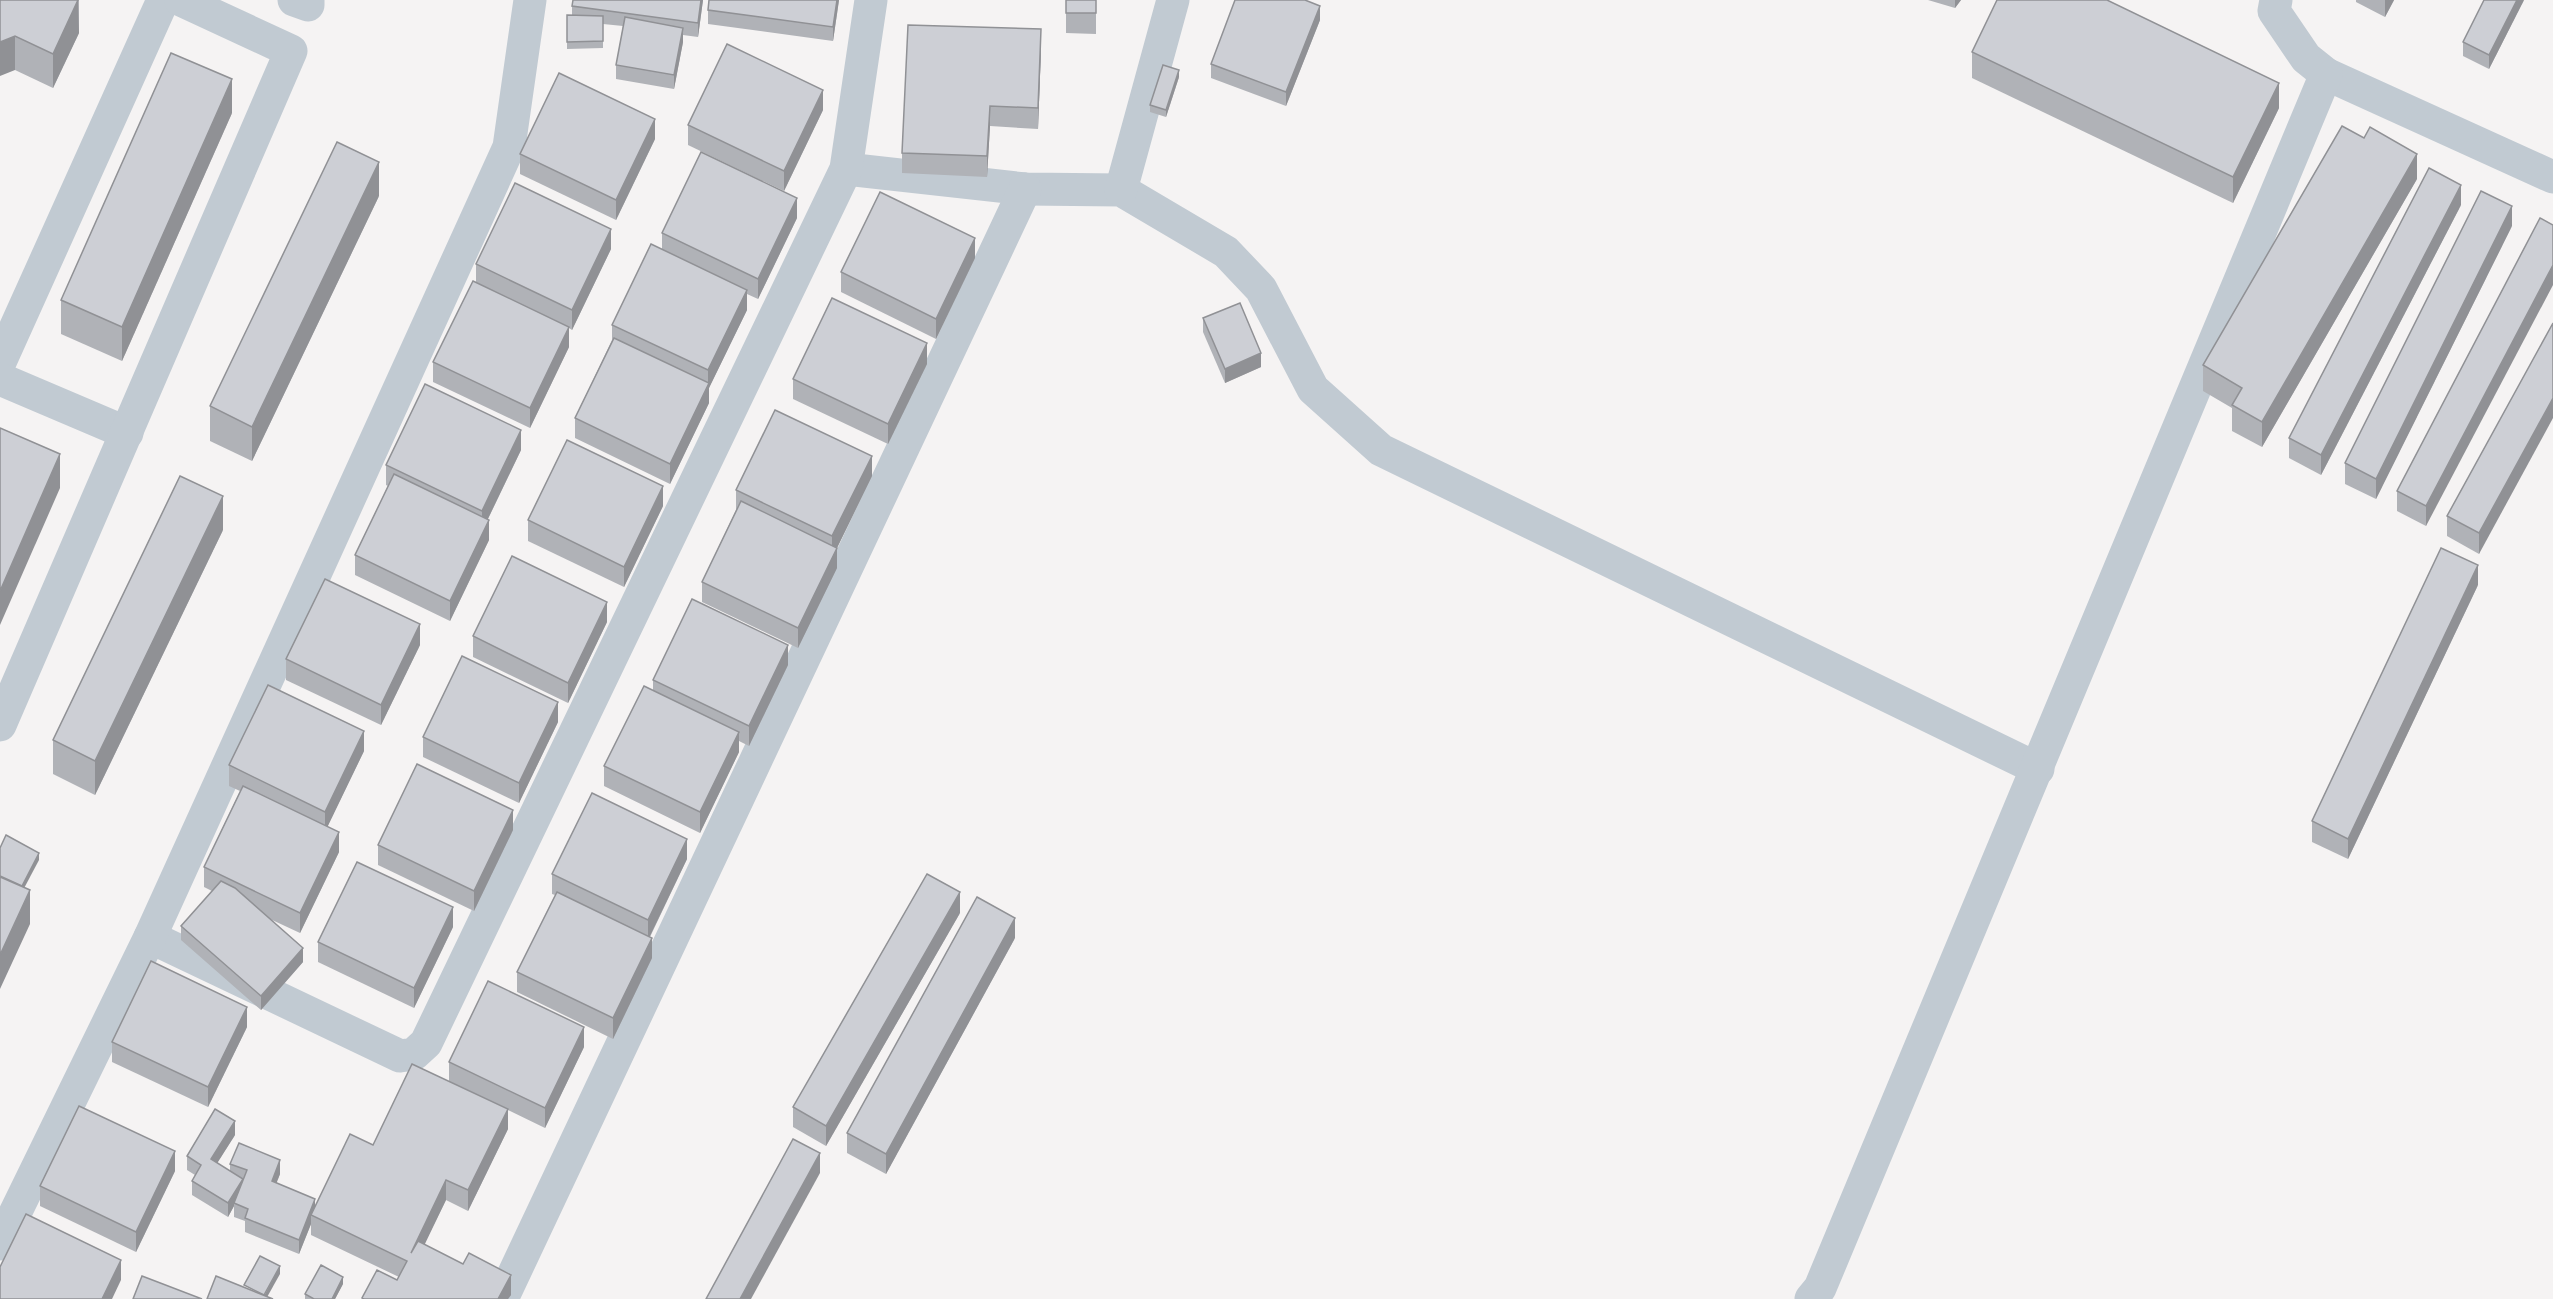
<svg xmlns="http://www.w3.org/2000/svg" width="2553" height="1299" viewBox="0 0 2553 1299" font-family="'Alegreya Sans',sans-serif">
<style>
.lines{fill:none;stroke-linecap:round;stroke-linejoin:round}
.street{stroke:#c1cad2;stroke-width:33}
.wall{fill:#b0b2b7}
.shaded-wall{fill:#909195}
.building{fill:#cdcfd5;stroke:#909195;stroke-width:1.5}
</style>
<rect width="100%" height="100%" fill="#f5f3f3"/>
<g class="lines">
<g class="street">
<polyline points="294,0 308,5 308,0"/>
<polyline points="2326,74 2553,177"/>
<polyline points="846,169 1025,189 1121,190 1226,252 1261,289 1313,389 1381,450 2038,769"/>
<polyline points="1121,190 1173,0"/>
<polyline points="0,362 163,0"/>
<polyline points="0,379 127,433"/>
<polyline points="0,725 291,51 181,0"/>
<polyline points="150,937 400,1056 414,1054 426,1043 846,169 871,0"/>
<polyline points="0,1244 150,937 509,147 530,0"/>
<polyline points="502,1299 1025,189"/>
<polyline points="1811,1299 1820,1288 2326,74 2306,58 2274,11 2276,0"/>
</g>
</g>
<g class="wall">
<polygon points="0,0 79,0 79,33 53,88 15,70"/>
<polygon points="703,0 698,37 683,35 683,42 674,89 616,79 616,65 623,26 603,24 603,48 567,49 567,15 572,15 572,6"/>
<polygon points="709,0 839,0 833,41 708,24 708,10"/>
<polygon points="1066,0 1096,0 1096,34 1066,33"/>
<polygon points="1928,0 1961,0 1955,8"/>
<polygon points="2356,0 2394,0 2385,17 2356,2"/>
<polygon points="2524,0 2489,69 2463,56 2463,42"/>
<polygon points="1320,20 1286,106 1211,78 1211,64"/>
<polygon points="1041,50 1038,129 990,126 987,177 902,173 902,153"/>
<polygon points="1972,52 2279,108 2233,203 1972,78"/>
<polygon points="1179,77 1166,117 1150,112 1150,105"/>
<polygon points="823,110 784,191 688,145 688,125"/>
<polygon points="232,113 122,361 61,334 61,300"/>
<polygon points="655,139 616,220 520,174 520,154"/>
<polygon points="2417,179 2262,447 2232,431 2232,408 2203,391 2203,365"/>
<polygon points="379,196 252,461 210,441 210,406"/>
<polygon points="2461,205 2321,475 2289,458 2289,438"/>
<polygon points="797,218 758,299 747,294 747,310 709,388 709,403 670,484 575,438 575,418 612,340 612,325 662,249 662,233"/>
<polygon points="2540,218 2426,526 2397,511 2397,491"/>
<polygon points="2512,226 2376,499 2345,484 2345,463"/>
<polygon points="611,249 572,330 569,328 569,347 530,428 433,382 433,362 476,282 476,264"/>
<polygon points="975,258 936,339 841,292 841,272"/>
<polygon points="1203,318 1261,367 1225,383 1203,332"/>
<polygon points="2553,323 2479,554 2447,536 2447,516"/>
<polygon points="927,364 888,444 793,399 793,379"/>
<polygon points="521,450 488,519 489,540 450,621 355,575 355,555 388,486 386,485 386,465"/>
<polygon points="872,476 837,548 837,568 798,648 702,602 702,582 736,510 736,490"/>
<polygon points="663,506 624,587 528,541 528,520"/>
<polygon points="223,530 95,795 53,774 53,740"/>
<polygon points="2478,585 2348,859 2312,842 2312,821"/>
<polygon points="607,622 568,703 473,657 473,636"/>
<polygon points="420,645 381,725 286,680 286,659"/>
<polygon points="788,665 749,746 739,741 739,752 700,833 604,786 604,766 653,691 653,680"/>
<polygon points="558,722 519,803 423,757 423,737"/>
<polygon points="364,751 327,827 339,852 300,933 270,919 303,962 261,1010 181,940 181,926 212,891 204,887 204,867 240,791 229,786 229,765"/>
<polygon points="513,830 474,911 378,865 378,845"/>
<polygon points="687,859 650,937 652,958 613,1039 517,992 517,972 555,895 552,894 552,874"/>
<polygon points="960,913 826,1146 793,1127 793,1107"/>
<polygon points="453,927 414,1008 318,962 318,942"/>
<polygon points="1015,938 886,1174 847,1153 847,1133"/>
<polygon points="247,1027 208,1107 112,1062 112,1042"/>
<polygon points="584,1047 545,1128 508,1110 508,1129 468,1211 446,1200 424,1244 511,1295 508,1299 362,1299 362,1298 397,1280 399,1277 311,1235 311,1224 299,1254 245,1232 245,1221 234,1217 234,1206 228,1217 192,1195 192,1181 195,1175 187,1170 187,1156 235,1135 217,1163 230,1171 230,1164 280,1174 276,1183 315,1206 373,1145 449,1081 449,1062"/>
<polygon points="175,1171 136,1252 40,1206 40,1186"/>
<polygon points="343,1284 335,1299 305,1299 305,1294"/>
</g>
<g class="shaded-wall">
<polygon points="78,0 79,33 53,88 53,54"/>
<polygon points="701,0 703,0 698,37 698,23"/>
<polygon points="837,0 839,0 833,41 833,27"/>
<polygon points="1955,0 1961,0 1955,8"/>
<polygon points="2385,0 2394,0 2385,17"/>
<polygon points="2517,0 2524,0 2489,69 2489,55"/>
<polygon points="1320,6 1320,20 1286,106 1286,92"/>
<polygon points="683,28 683,42 674,89 674,75"/>
<polygon points="1041,29 1041,50 1038,129 1038,108"/>
<polygon points="15,36 15,70 0,76 0,42"/>
<polygon points="1179,70 1179,77 1166,117 1166,110"/>
<polygon points="232,79 232,113 122,361 122,327"/>
<polygon points="2279,83 2279,108 2233,203 2233,177"/>
<polygon points="823,90 823,110 784,191 784,171"/>
<polygon points="990,106 990,126 987,177 987,156"/>
<polygon points="655,119 655,139 616,220 616,200"/>
<polygon points="2417,154 2417,179 2262,447 2262,422"/>
<polygon points="379,162 379,196 252,461 252,427"/>
<polygon points="2461,185 2461,205 2321,475 2321,455"/>
<polygon points="797,198 797,218 758,299 758,279"/>
<polygon points="2512,206 2512,226 2376,499 2376,479"/>
<polygon points="611,229 611,249 572,330 572,310"/>
<polygon points="975,238 975,258 936,339 936,319"/>
<polygon points="2553,265 2553,285 2426,526 2426,506"/>
<polygon points="747,290 747,310 709,388 709,403 670,484 670,464 708,386 708,370"/>
<polygon points="569,327 569,347 530,428 530,408"/>
<polygon points="927,343 927,364 888,444 888,424"/>
<polygon points="1261,353 1261,367 1225,383 1225,369"/>
<polygon points="2553,398 2553,418 2479,554 2479,533"/>
<polygon points="521,430 521,450 482,531 482,511"/>
<polygon points="60,454 60,488 0,625 0,591"/>
<polygon points="872,456 872,476 837,548 837,568 798,648 798,628 832,556 832,536"/>
<polygon points="663,486 663,506 624,587 624,567"/>
<polygon points="223,496 223,530 95,795 95,761"/>
<polygon points="489,520 489,540 450,621 450,601"/>
<polygon points="2478,565 2478,585 2348,859 2348,839"/>
<polygon points="607,602 607,622 568,703 568,683"/>
<polygon points="420,624 420,645 381,725 381,705"/>
<polygon points="788,645 788,665 749,746 749,726"/>
<polygon points="558,702 558,722 519,803 519,783"/>
<polygon points="364,731 364,751 325,832 325,812"/>
<polygon points="739,732 739,752 700,833 700,812"/>
<polygon points="513,810 513,830 474,911 474,891"/>
<polygon points="339,832 339,852 300,933 300,913"/>
<polygon points="687,839 687,859 648,940 648,920"/>
<polygon points="39,853 39,860 21,894 21,887"/>
<polygon points="30,890 30,924 0,989 0,955"/>
<polygon points="960,892 960,913 826,1146 826,1126"/>
<polygon points="453,907 453,927 414,1008 414,988"/>
<polygon points="1015,918 1015,938 886,1174 886,1154"/>
<polygon points="652,938 652,958 613,1039 613,1018"/>
<polygon points="303,948 303,962 261,1010 261,996"/>
<polygon points="247,1007 247,1027 208,1107 208,1087"/>
<polygon points="584,1027 584,1047 545,1128 545,1108"/>
<polygon points="508,1109 508,1129 468,1211 468,1190"/>
<polygon points="235,1121 235,1135 211,1173 211,1159"/>
<polygon points="175,1151 175,1171 136,1252 136,1232"/>
<polygon points="820,1153 820,1173 751,1299 740,1299"/>
<polygon points="280,1160 280,1174 272,1195 272,1181"/>
<polygon points="243,1179 243,1193 234,1203 234,1206 228,1217 228,1203"/>
<polygon points="446,1180 446,1200 411,1273 411,1253"/>
<polygon points="315,1199 315,1213 311,1215 311,1224 299,1254 299,1240"/>
<polygon points="121,1260 121,1280 112,1299 102,1299"/>
<polygon points="280,1266 280,1274 266,1299 264,1296"/>
<polygon points="511,1275 511,1295 508,1299 498,1299"/>
<polygon points="343,1277 343,1284 335,1299 332,1299"/>
</g>
<g class="building">
<polygon points="0,0 78,0 53,54 15,36 0,42"/>
<polygon points="573,0 701,0 698,23 572,6"/>
<polygon points="709,0 837,0 833,27 708,10"/>
<rect x="1066" y="0" width="30" height="13"/>
<polygon points="1235,0 1305,0 1320,6 1286,92 1211,64"/>
<polygon points="1997,0 2107,0 2279,83 2233,177 1972,52"/>
<polygon points="2484,0 2517,0 2489,55 2463,42"/>
<polygon points="567,15 603,16 603,41 567,42"/>
<polygon points="625,17 683,28 674,75 616,65"/>
<polygon points="908,25 1041,29 1038,108 990,106 987,156 902,153"/>
<polygon points="727,44 823,90 784,171 688,125"/>
<polygon points="171,53 232,79 122,327 61,300"/>
<polygon points="1163,65 1179,70 1166,110 1150,105"/>
<polygon points="559,73 655,119 616,200 520,154"/>
<polygon points="2342,126 2364,138 2370,127 2417,154 2262,422 2232,405 2242,388 2203,365"/>
<polygon points="337,142 379,162 252,427 210,406"/>
<polygon points="701,152 797,198 758,279 662,233"/>
<polygon points="2429,168 2461,185 2321,455 2289,438"/>
<polygon points="515,183 611,229 572,310 476,264"/>
<polygon points="2481,191 2512,206 2376,479 2345,463"/>
<polygon points="880,192 975,238 936,319 841,272"/>
<polygon points="2540,218 2553,225 2553,265 2426,506 2397,491"/>
<polygon points="651,244 747,290 708,370 612,325"/>
<polygon points="473,281 569,327 530,408 433,362"/>
<polygon points="832,298 927,343 888,424 793,379"/>
<polygon points="1240,303 1261,353 1225,369 1203,318"/>
<polygon points="2553,323 2553,398 2479,533 2447,516"/>
<polygon points="614,338 709,383 670,464 575,418"/>
<polygon points="425,384 521,430 482,511 386,465"/>
<polygon points="775,410 872,456 832,536 736,490"/>
<polygon points="0,428 60,454 0,591"/>
<polygon points="567,440 663,486 624,567 528,520"/>
<polygon points="394,474 489,520 450,601 355,555"/>
<polygon points="180,476 223,496 95,761 53,740"/>
<polygon points="741,501 837,548 798,628 702,582"/>
<polygon points="2441,548 2478,565 2348,839 2312,821"/>
<polygon points="512,556 607,602 568,683 473,636"/>
<polygon points="325,579 420,624 381,705 286,659"/>
<polygon points="692,599 788,645 749,726 653,680"/>
<polygon points="462,656 558,702 519,783 423,737"/>
<polygon points="268,685 364,731 325,812 229,765"/>
<polygon points="644,686 739,732 700,812 604,766"/>
<polygon points="417,764 513,810 474,891 378,845"/>
<polygon points="243,786 339,832 300,913 204,867"/>
<polygon points="592,793 687,839 648,920 552,874"/>
<polygon points="6,835 39,853 22,886 0,876 0,848"/>
<polygon points="357,862 453,907 414,988 318,942"/>
<polygon points="927,874 960,892 826,1126 793,1107"/>
<polygon points="0,877 30,890 0,955"/>
<polygon points="221,881 235,888 303,948 261,996 181,926"/>
<polygon points="557,892 652,938 613,1018 517,972"/>
<polygon points="977,897 1015,918 886,1154 847,1133"/>
<polygon points="151,961 247,1007 208,1087 112,1042"/>
<polygon points="488,981 584,1027 545,1108 449,1062"/>
<polygon points="412,1064 508,1109 468,1190 446,1180 411,1253 418,1241 463,1264 469,1253 511,1275 498,1299 364,1299 362,1298 377,1270 397,1280 407,1261 311,1215 350,1134 373,1145"/>
<polygon points="79,1106 175,1151 136,1232 40,1186"/>
<polygon points="215,1109 235,1121 211,1159 243,1179 228,1203 192,1181 201,1165 187,1156"/>
<polygon points="793,1139 820,1153 740,1299 706,1299"/>
<polygon points="239,1143 280,1160 272,1181 315,1199 299,1240 245,1218 248,1209 234,1203 247,1170 230,1164"/>
<polygon points="26,1214 121,1260 102,1299 0,1299 0,1267"/>
<polygon points="260,1256 280,1266 264,1295 244,1285"/>
<polygon points="321,1265 343,1277 332,1299 314,1299 305,1294"/>
<polygon points="142,1276 202,1299 133,1299"/>
<polygon points="216,1276 273,1299 207,1299"/>
</g>
</svg>
